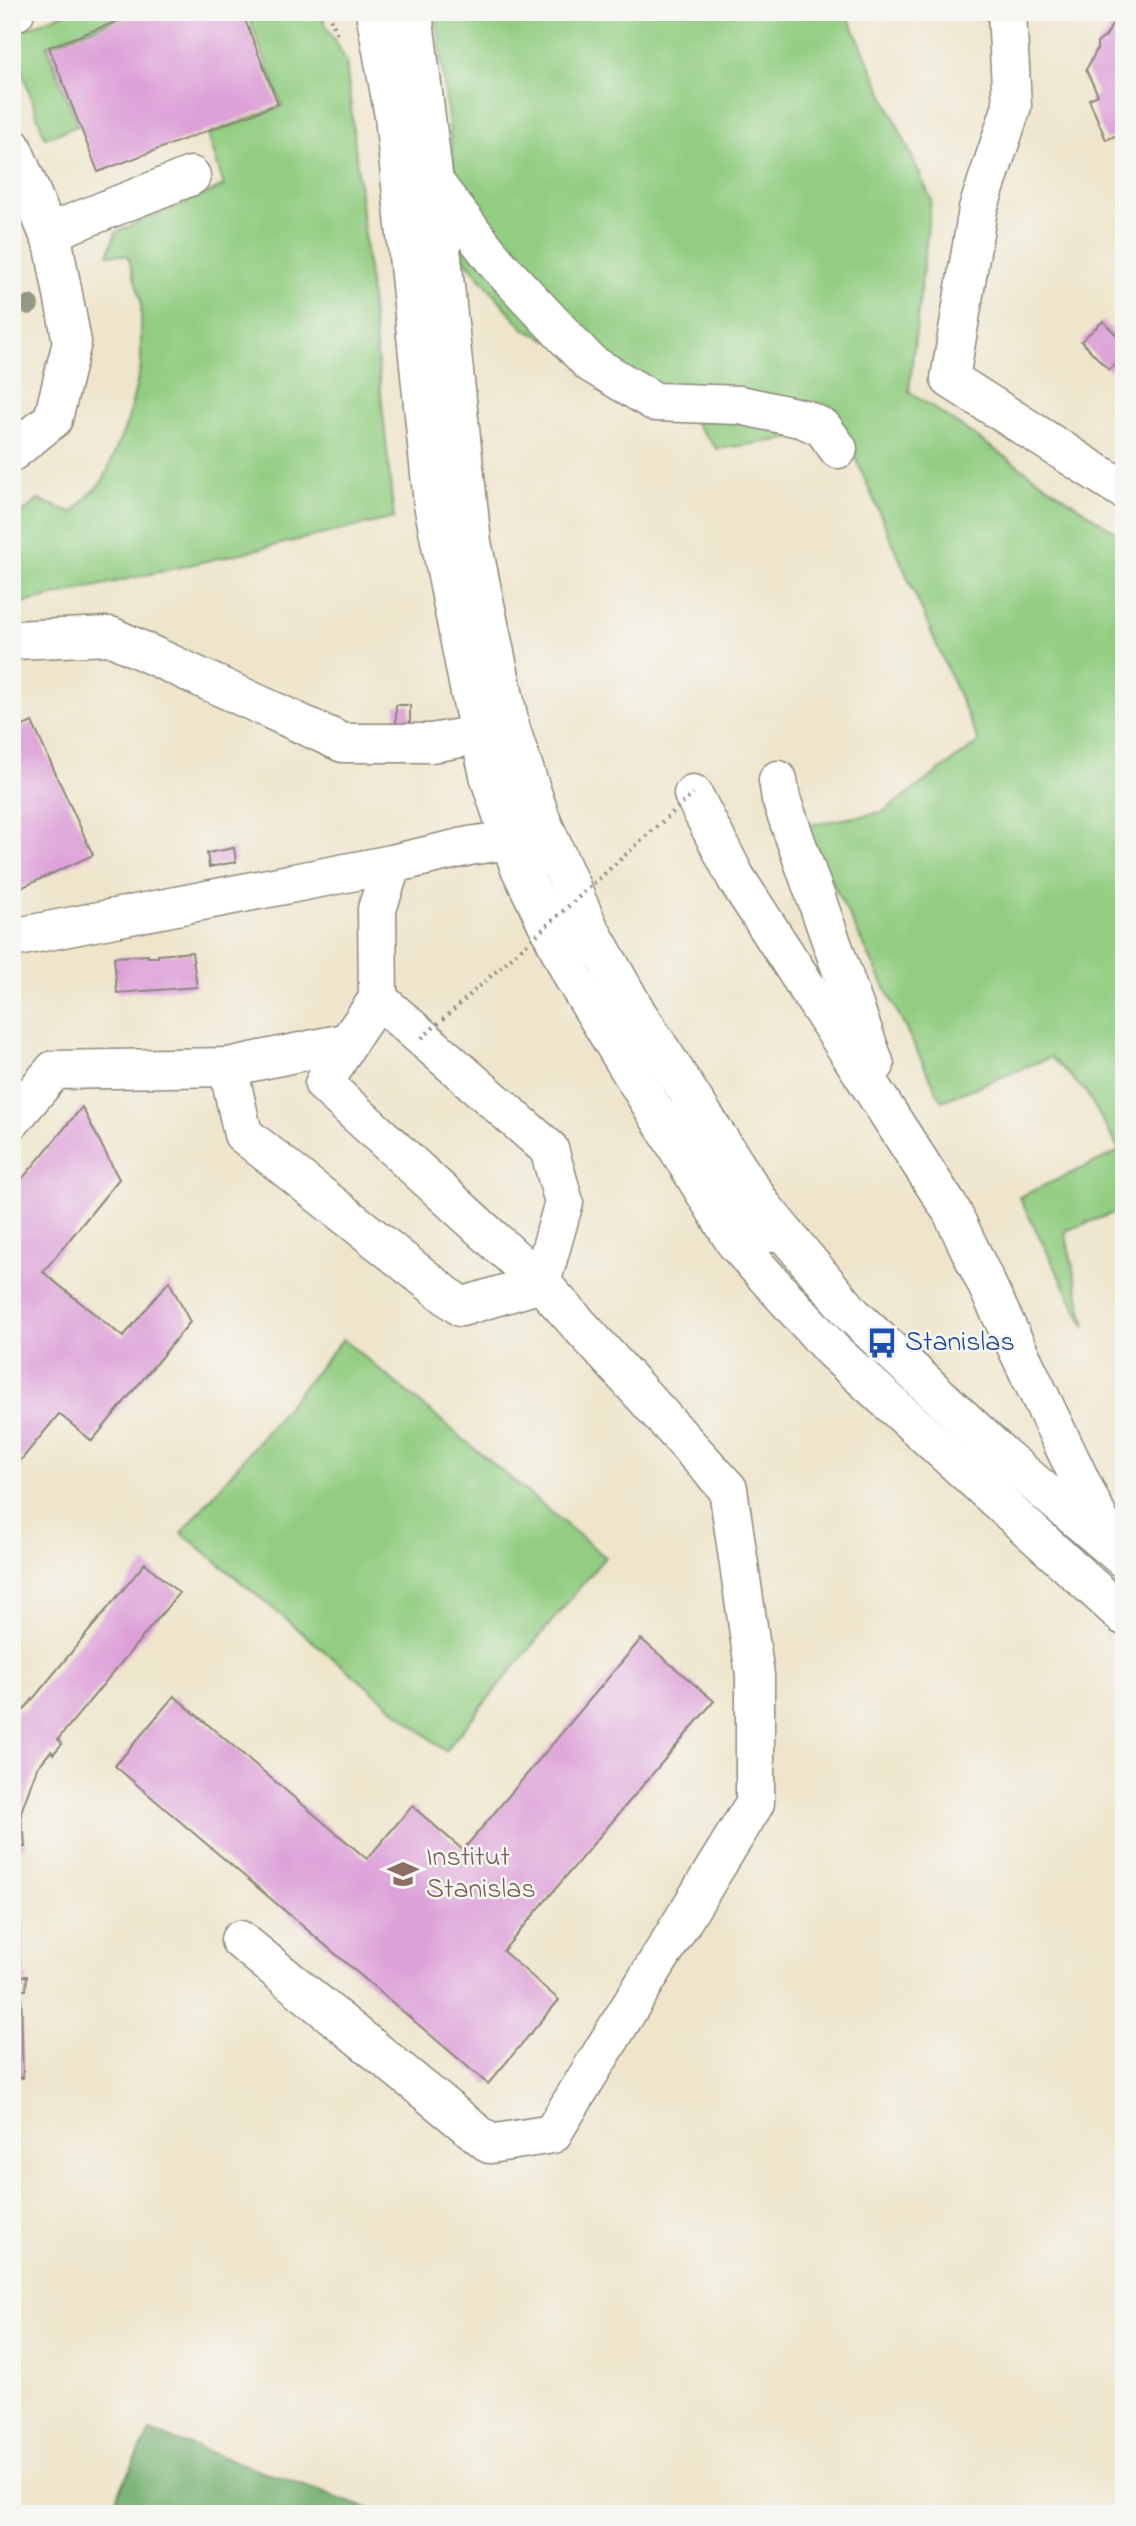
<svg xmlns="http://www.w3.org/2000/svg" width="1136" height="2526" viewBox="0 0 1136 2526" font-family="'Indie Flower',sans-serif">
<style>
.green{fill:#92cd81;stroke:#5e7c56;stroke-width:2}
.forest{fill:#75b06f;stroke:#506e4d;stroke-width:2}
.building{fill:#dda0d8}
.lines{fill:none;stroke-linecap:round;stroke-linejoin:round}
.minor-casing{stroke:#8c887b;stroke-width:41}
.major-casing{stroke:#8c887b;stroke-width:41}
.path{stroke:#8c887b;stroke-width:4.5;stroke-dasharray:2 5;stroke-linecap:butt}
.minor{stroke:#fff;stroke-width:38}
.major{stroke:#fff;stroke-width:38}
.path-bridge{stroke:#8c887b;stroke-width:4.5;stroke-dasharray:2 5;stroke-linecap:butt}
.tree{fill:#949a81}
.labels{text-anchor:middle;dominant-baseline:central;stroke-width:5;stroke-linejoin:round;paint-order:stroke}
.transit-label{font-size:28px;fill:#164399;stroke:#f6f6f2;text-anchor:start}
.education-label{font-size:28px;fill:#785e54;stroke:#f6f6f2;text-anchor:start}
</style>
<rect width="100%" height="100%" fill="#f6f6f2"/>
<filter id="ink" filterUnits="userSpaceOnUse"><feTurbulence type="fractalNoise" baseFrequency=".0143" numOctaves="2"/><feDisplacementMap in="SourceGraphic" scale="14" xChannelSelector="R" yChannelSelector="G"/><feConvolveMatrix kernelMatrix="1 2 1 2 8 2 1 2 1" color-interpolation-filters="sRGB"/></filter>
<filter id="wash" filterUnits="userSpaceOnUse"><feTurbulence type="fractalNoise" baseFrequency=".00686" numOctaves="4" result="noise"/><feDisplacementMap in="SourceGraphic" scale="28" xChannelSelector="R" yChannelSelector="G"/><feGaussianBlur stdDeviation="1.57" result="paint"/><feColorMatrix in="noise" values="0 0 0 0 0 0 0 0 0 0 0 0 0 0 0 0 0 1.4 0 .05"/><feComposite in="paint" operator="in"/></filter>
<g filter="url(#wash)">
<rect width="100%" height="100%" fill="#eee5cb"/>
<g class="green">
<polygon points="68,12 135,12 47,46 78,126 45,138 12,42 12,34"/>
<polygon points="247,12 321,12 325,24 346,60 394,518 19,604 16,557 12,547 12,522 38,500 73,513 104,479 127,423 141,366 141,300 128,256 108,254 116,232 224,186 208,134 282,106"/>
<polygon points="436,12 846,12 931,199 909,391 1124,538 1124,1209 1065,1231 1086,1328 1019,1197 1120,1151 1086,1092 1051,1057 942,1101 804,826 883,812 979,742 844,431 717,449 670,393 525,330 464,259"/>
<polygon points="343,1339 605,1557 445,1751 182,1533"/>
</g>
<polygon class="forest" points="150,2431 383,2514 108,2514"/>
<g id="blocks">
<g class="building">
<polygon points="142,12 242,12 278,104 98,172 49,47"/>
<polygon points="1119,12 1124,12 1124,132 1106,140 1089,99 1098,95 1086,70 1097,49 1097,43 1106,36"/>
<polygon points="1103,321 1124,343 1124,356 1109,370 1081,341"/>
<polygon points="396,705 410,705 410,728 396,727"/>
<polygon points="32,722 93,855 12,892 12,731"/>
<polygon points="234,848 236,862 209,867 207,853"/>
<polygon points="192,952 197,987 117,993 114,957 148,955 148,957 158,957 158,955"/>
<polygon points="82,1107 119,1179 43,1272 123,1337 169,1281 190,1322 92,1441 59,1414 12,1471 12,1191"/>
<polygon points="145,1563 179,1593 58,1739 62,1744 53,1754 51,1751 37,1768 21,1812 22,1832 24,1832 25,1847 19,1847 20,1976 27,1976 26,1990 21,1990 23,2078 12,2078 12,1728 16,1723 12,1718 20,1709 23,1711"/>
<polygon points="641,1639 714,1701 503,1951 559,2000 488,2084 115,1766 174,1696 367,1859 412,1806 463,1850"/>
</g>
</g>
</g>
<g filter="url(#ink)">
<use href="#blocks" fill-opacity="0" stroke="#8c887b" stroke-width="2"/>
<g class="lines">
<g class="minor-casing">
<g id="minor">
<polyline points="1007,12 1012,106 978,209 950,379 1124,490"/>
<polyline points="12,13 15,12"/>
<polyline points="12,147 54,247 72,342 53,419 12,452"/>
<polyline points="434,182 498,265 590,363 655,402 740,405 804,419 823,428 838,449"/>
<polyline points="48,233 191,176"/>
<polyline points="12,640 110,636 343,743 431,743 479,735"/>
<polyline points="778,780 781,799 875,1065"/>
<polyline points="693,794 736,878 952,1212 1113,1549"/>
<polyline points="12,938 392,864"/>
<polyline points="378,999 348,1042 228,1067 243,1134 461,1307 541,1283"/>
<polyline points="348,1042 324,1084 541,1283"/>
<polyline points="12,1120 54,1070 228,1067"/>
<polyline points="678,1120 750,1220 769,1233"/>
<polyline points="240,1940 490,2144 552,2134 755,1803 755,1675 728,1489 541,1283 564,1202 549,1149 378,999 377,909 392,864 469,846 510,840 529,848 537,858"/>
</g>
</g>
<g class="major-casing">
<g id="major">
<polyline points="375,12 394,116 433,504 470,693 490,779 519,866 573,977 735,1242 832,1350 1124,1616"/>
<polyline points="413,12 434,182 472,542 511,730 542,822 589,928 637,1013 763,1207 853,1315 1003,1456 1124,1559"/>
</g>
</g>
<polyline class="path" points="328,12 337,34"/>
<use href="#minor" class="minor"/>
<use href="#major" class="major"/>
<polyline class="path-bridge" points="422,1038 693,794"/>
</g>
<circle class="tree" cx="29" cy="305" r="10"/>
</g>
<defs>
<g id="bus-bare" transform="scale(2.415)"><path d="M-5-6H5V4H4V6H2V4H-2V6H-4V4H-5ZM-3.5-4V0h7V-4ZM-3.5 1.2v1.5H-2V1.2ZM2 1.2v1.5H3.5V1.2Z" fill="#1a4fb4" stroke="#f6f6f2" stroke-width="2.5" paint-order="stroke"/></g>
<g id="school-bare" transform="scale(2.415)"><path d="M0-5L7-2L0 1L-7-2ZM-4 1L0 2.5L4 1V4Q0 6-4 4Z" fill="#8d6e63" stroke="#f6f6f2" stroke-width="2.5" paint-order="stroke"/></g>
</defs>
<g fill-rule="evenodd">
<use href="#bus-bare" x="882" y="1343"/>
<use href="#school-bare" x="403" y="1874"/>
</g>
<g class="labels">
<g class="transit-label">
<text x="905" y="1343">Stanislas</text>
</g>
<g class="education-label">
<text x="426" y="1858">Institut<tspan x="426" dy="32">Stanislas</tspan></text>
</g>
</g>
<rect width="1136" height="2526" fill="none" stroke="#f6f6f2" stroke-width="42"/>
</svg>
